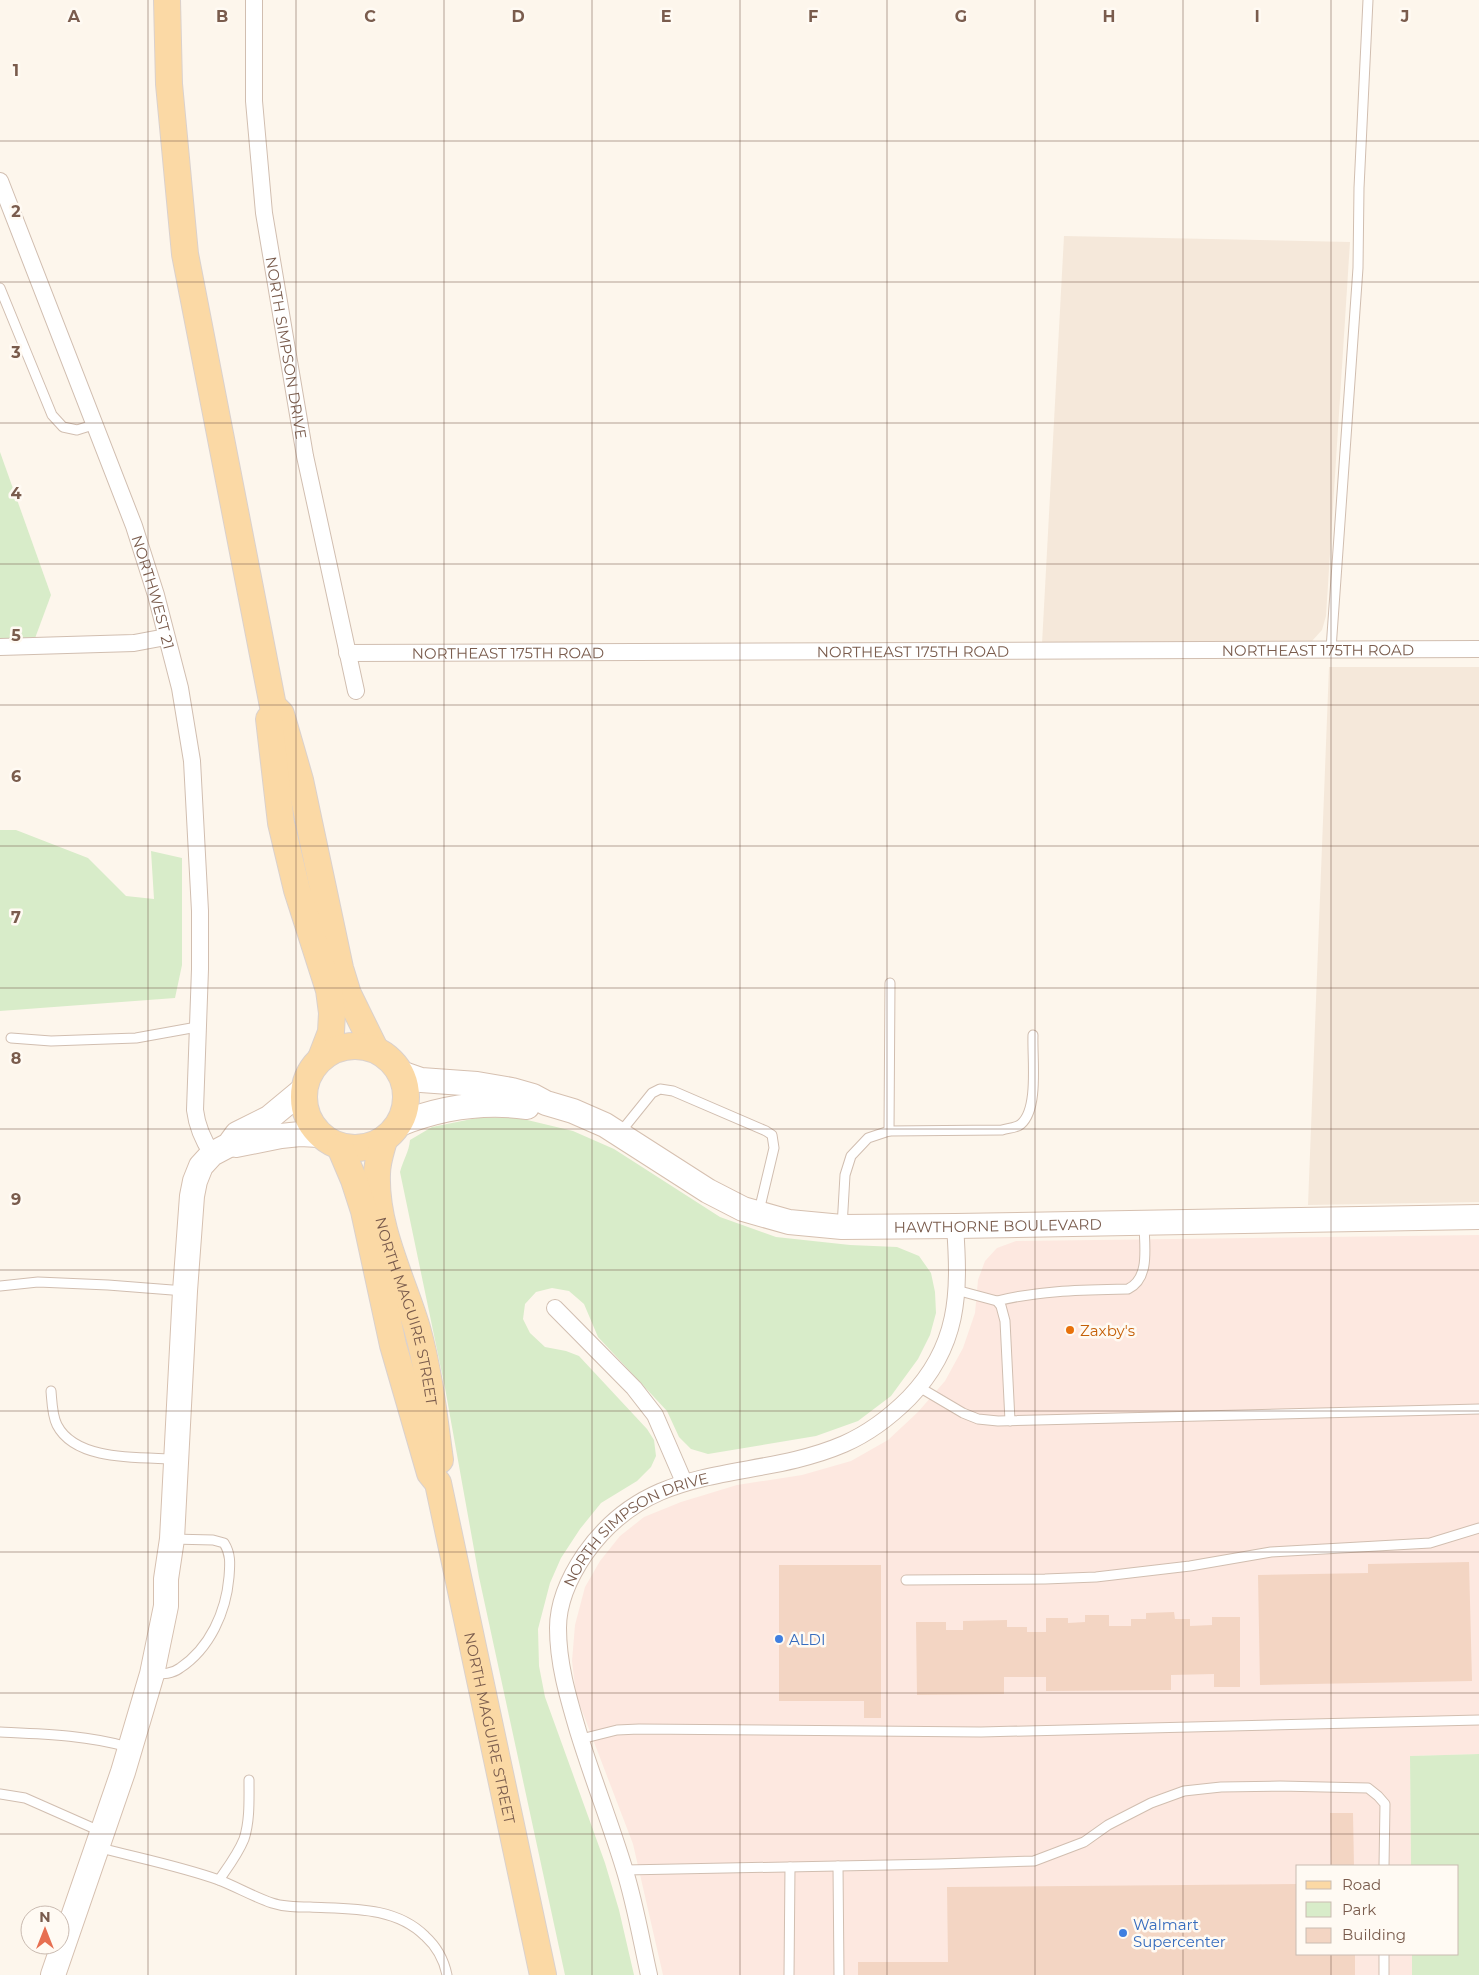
<svg xmlns="http://www.w3.org/2000/svg" width="1479" height="1975" viewBox="0 0 1479 1975" font-family="Montserrat,sans-serif">
<style>
.residential{fill:#f5e8da}
.commercial{fill:#fde8e0}
.green{fill:#d8ecc9}
.building{fill:#f3d5c3}
.lines{fill:none;stroke-linecap:round;stroke-linejoin:round}
.lane-casing{stroke:#d1beb0;stroke-width:11}
.street-casing{stroke:#d1beb0;stroke-width:18}
.secondary-casing{stroke:#d6c0b0;stroke-width:26}
.primary-casing{stroke:#dad1cd;stroke-width:28}
.lane{stroke:#fff;stroke-width:9}
.street{stroke:#fff;stroke-width:16}
.secondary{stroke:#fff;stroke-width:24}
.primary{stroke:#fbd9a5;stroke-width:26}
.grid{fill:none;stroke:#7a5c4d;stroke-width:1;stroke-opacity:0.55}
.food-dot{fill:#e8710a;stroke:#fffaf3;stroke-width:2}
.shop-dot{fill:#3f7fe0;stroke:#fffaf3;stroke-width:2}
.labels{text-anchor:middle;dominant-baseline:central;stroke-width:5;stroke-linejoin:round;paint-order:stroke}
.street-label{font-size:15px;fill:#7a5c4d;stroke:#fffaf3}
.food-label{font-size:15px;fill:#c56008;stroke:#fffaf3;text-anchor:start}
.shop-label{font-size:15px;fill:#366cbe;stroke:#fffaf3;text-anchor:start}
.grid-label{font-size:16px;text-anchor:middle;font-weight:bold;fill:#7a5c4d;stroke:#fffaf3;stroke-width:5;stroke-linejoin:round;paint-order:stroke}
</style>
<rect width="100%" height="100%" fill="#fdf6ec"/>
<g class="residential">
<polygon points="1064,236 1350,242 1326,616 1322,630 1312,641 1042,644"/>
<polygon points="1329,667 1479,667 1479,1202 1308,1205"/>
</g>
<polygon class="commercial" points="1479,1235 1479,1754 1410,1756 1411,1866 1298,1866 1298,1954 1412,1954 1412,1975 663,1975 633,1844 576,1695 572,1661 575,1625 585,1587 600,1561 620,1536 644,1517 681,1502 737,1485 802,1475 851,1461 888,1440 918,1412 945,1381 963,1348 975,1313 978,1280 985,1261 997,1248 1016,1241"/>
<g class="green">
<polygon points="0,452 51,595 34,641 0,641"/>
<polygon points="0,830 16,830 88,858 126,896 154,899 151,851 182,858 182,965 175,998 0,1011"/>
<path d="M482 1117 519 1118 573 1131 614 1149 720 1217 776 1237 850 1245 897 1247 919 1256 931 1273 935 1292 936 1313 930 1335 918 1359 891 1396 858 1421 816 1436 708 1454 691 1449 679 1437 667 1411 598 1337 584 1304 569 1291 552 1288 536 1292 525 1304 523 1319 530 1333 545 1347 566 1351 579 1356 647 1429 654 1440 656 1456 651 1467 637 1481 601 1503 580 1529 561 1558 550 1583 538 1629 539 1666 545 1697 605 1863 619 1910 634 1975H565L479 1577 445 1388 400 1172C403 1160 409 1152 410 1140L432 1127Z"/>
<polygon points="1479,1754 1479,1975 1412,1975 1412,1954 1458,1954 1458,1866 1411,1866 1410,1756"/>
</g>
<g class="building">
<polygon points="1469,1562 1472,1681 1260,1685 1258,1575 1368,1573 1368,1564"/>
<polygon points="779,1565 881,1565 881,1718 864,1718 864,1701 779,1701"/>
<polygon points="1174,1612 1175,1619 1190,1619 1190,1626 1212,1625 1212,1617 1240,1617 1240,1687 1214,1687 1214,1674 1171,1675 1171,1690 1046,1691 1046,1677 1004,1677 1004,1694 917,1695 916,1622 946,1622 946,1630 963,1630 963,1621 1007,1620 1007,1627 1027,1627 1027,1632 1046,1632 1046,1618 1068,1618 1068,1623 1085,1622 1085,1615 1109,1615 1109,1626 1131,1626 1131,1619 1146,1619 1146,1613"/>
<polygon points="1330,1813 1353,1813 1354,1866 1331,1866"/>
<polygon points="1298,1884 1298,1954 1355,1954 1355,1975 858,1975 858,1962 948,1962 947,1887"/>
</g>
<g class="lines">
<g class="lane-casing">
<g id="lane">
<polyline points="0,288 52,415 63,427 77,430 96,424"/>
<polyline points="1331,649 1358,268 1359,188 1368,0"/>
<polyline points="11,1038 51,1041 136,1038 197,1027"/>
<polyline points="889,1131 890,983"/>
<polyline points="619,1134 652,1093 660,1089 673,1091 766,1131 772,1135 774,1148 759,1211"/>
<path d="M842 1227 845 1175 851 1156 868 1138 889 1131 1002 1130C1008 1128 1017 1128 1021 1124 1039 1109 1032 1058 1033 1035"/>
<polyline points="0,1286 38,1282 108,1285 185,1291"/>
<polyline points="956,1290 997,1301 1001,1306 1005,1321 1010,1421"/>
<path d="M997 1301C1041 1290 1084 1290 1128 1289 1151 1278 1144 1245 1144 1223"/>
<polyline points="919,1387 963,1413 978,1419 998,1421 1479,1409"/>
<path d="M51 1391C52 1402 52 1415 57 1425 76 1462 141 1457 176 1459"/>
<polyline points="906,1580 1045,1579 1096,1577 1190,1566 1271,1552 1430,1543 1479,1528"/>
<path d="M154 1674C163 1674 172 1674 180 1668 210 1648 226 1612 229 1577 230 1564 231 1554 224 1543L213 1540 172 1539"/>
<path d="M0 1732C43 1734 86 1735 128 1747"/>
<polyline points="581,1739 617,1730 639,1729 981,1732 1479,1720"/>
<polyline points="0,1794 25,1798 102,1832"/>
<path d="M97 1847C138 1858 180 1866 219 1880 237 1887 254 1897 272 1903 284 1907 297 1907 310 1907 349 1909 395 1906 425 1936 436 1946 444 1960 447 1975"/>
<polyline points="838,1866 839,1975"/>
<polyline points="625,1870 939,1864 1034,1861 1084,1842 1108,1825 1151,1803 1184,1791 1221,1787 1280,1786 1368,1788 1378,1796 1385,1804 1384,1866"/>
<path d="M219 1880C228 1867 238 1854 244 1839 250 1821 249 1799 249 1780"/>
<polyline points="789,1975 790,1867"/>
<polyline points="1384,1975 1384,1954"/>
</g>
</g>
<g class="street-casing">
<g id="street">
<path id="s1" d="M254 0V101L264 213 305 456 356 691"/>
<path id="s2" d="M0 181 134 526 156 595 180 688 192 761 200 911V969L195 1110C197 1127 203 1140 212 1154"/>
<polyline points="0,647 134,643 166,637"/>
<path id="s3" d="M347 653 1479 649"/>
<polyline points="555,1308 634,1388 655,1415 684,1482"/>
<path id="s4" d="M649 1975C641 1939 635 1903 624 1868 610 1822 592 1777 578 1731 568 1697 558 1664 558 1628 558 1601 570 1576 585 1554 653 1457 751 1484 844 1444 869 1433 890 1417 909 1398 959 1346 960 1294 955 1226"/>
</g>
</g>
<g class="secondary-casing">
<g id="secondary">
<path id="s5" d="M401 1073 421 1080 477 1084 512 1090 533 1096 546 1103 573 1111 605 1125 708 1191 743 1209 789 1222 842 1227 955 1226 1479 1217"/>
<path d="M400 1124C442 1107 482 1101 527 1107"/>
<polyline points="236,1145 281,1136 300,1134 319,1135"/>
<polyline points="53,1975 123,1772 152,1674 166,1606 166,1579 172,1539 185,1291 192,1196 195,1181 201,1166 212,1154 229,1145 237,1134 269,1118 304,1089"/>
</g>
</g>
<g class="primary-casing">
<g id="primary">
<polyline points="167,0 169,84 185,254 273,706 281,714 300,780 340,968 348,994 375,1049"/>
<polyline points="269,719 281,823 297,890 329,990 332,1013 331,1032 321,1058"/>
<circle cx="355" cy="1097" r="51"/>
<path id="s6" d="M384 1140C381 1151 377 1162 377 1174 375 1227 402 1278 417 1328 429 1371 434 1416 440 1460"/>
<path id="s7" d="M340 1147 354 1180 364 1211 393 1345 430 1473 438 1483 543 1975"/>
</g>
</g>
<use href="#lane" class="lane"/>
<use href="#street" class="street"/>
<use href="#secondary" class="secondary"/>
<use href="#primary" class="primary"/>
</g>
<path class="grid" d="M148 0V1975M296 0V1975M444 0V1975M592 0V1975M740 0V1975M887 0V1975M1035 0V1975M1183 0V1975M1331 0V1866M0 141H1479M0 282H1479M0 423H1479M0 564H1479M0 705H1479M0 846H1479M0 988H1479M0 1129H1479M0 1270H1479M0 1411H1479M0 1552H1479M0 1693H1479M0 1834H1479M1331 1954V1975"/>
<circle class="food-dot" cx="1070" cy="1330" r="5"/>
<g class="shop-dot">
<circle cx="779" cy="1639" r="5"/>
<circle cx="1123" cy="1933" r="5"/>
</g>
<g class="labels">
<g class="street-label">
<text stroke="none"><textPath href="#s1" startOffset="350">NORTH SIMPSON DRIVE</textPath></text>
<text stroke="none"><textPath href="#s2" startOffset="439">NORTHWEST 21</textPath></text>
<text stroke="none"><textPath href="#s3" startOffset="971">NORTHEAST 175TH ROAD</textPath></text>
<text stroke="none"><textPath href="#s3" startOffset="566">NORTHEAST 175TH ROAD</textPath></text>
<text stroke="none"><textPath href="#s3" startOffset="161">NORTHEAST 175TH ROAD</textPath></text>
<text stroke="none"><textPath href="#s5" startOffset="631">HAWTHORNE BOULEVARD</textPath></text>
<text stroke="none"><textPath href="#s6" startOffset="176">NORTH MAGUIRE STREET</textPath></text>
<text stroke="none"><textPath href="#s4" startOffset="496">NORTH SIMPSON DRIVE</textPath></text>
<text stroke="none"><textPath href="#s7" startOffset="602">NORTH MAGUIRE STREET</textPath></text>
</g>
<g class="food-label">
<text x="1080" y="1330">Zaxby's</text>
</g>
<g class="shop-label">
<text x="789" y="1639">ALDI</text>
<text x="1133" y="1924">Walmart<tspan x="1133" dy="17">Supercenter</tspan></text>
</g>
</g>
<g class="grid-label">
<text x="74" y="22">A</text>
<text x="222" y="22">B</text>
<text x="370" y="22">C</text>
<text x="518" y="22">D</text>
<text x="666" y="22">E</text>
<text x="813" y="22">F</text>
<text x="961" y="22">G</text>
<text x="1109" y="22">H</text>
<text x="1257" y="22">I</text>
<text x="1405" y="22">J</text>
<text x="16" y="76">1</text>
<text x="16" y="217">2</text>
<text x="16" y="358">3</text>
<text x="16" y="499">4</text>
<text x="16" y="641">5</text>
<text x="16" y="782">6</text>
<text x="16" y="923">7</text>
<text x="16" y="1064">8</text>
<text x="16" y="1205">9</text>
</g>
<rect x="1296" y="1865" width="162" height="90" fill="#fffaf3" stroke="#cabbb1"/>
<rect x="1306" y="1881" width="25" height="8" fill="#fbd9a5" stroke="#cabbb1"/>
<text x="1342" y="1890" font-size="15" fill="#7a5c4d">Road</text>
<rect x="1306" y="1902" width="25" height="15" fill="#d8ecc9" stroke="#cabbb1"/>
<text x="1342" y="1915" font-size="15" fill="#7a5c4d">Park</text>
<rect x="1306" y="1928" width="25" height="15" fill="#f3d5c3" stroke="#cabbb1"/>
<text x="1342" y="1940" font-size="15" fill="#7a5c4d">Building</text>
<g transform="translate(45 1930)"><circle r="24" fill="#fffaf3" stroke="#cabbb1"/>
<path d="M0-4L9 19L0 12L-9 19Z" fill="#e76f51"/>
<text y="-8" font-size="14" font-weight="bold" text-anchor="middle" fill="#7a5c4d">N</text>
</g>
</svg>
